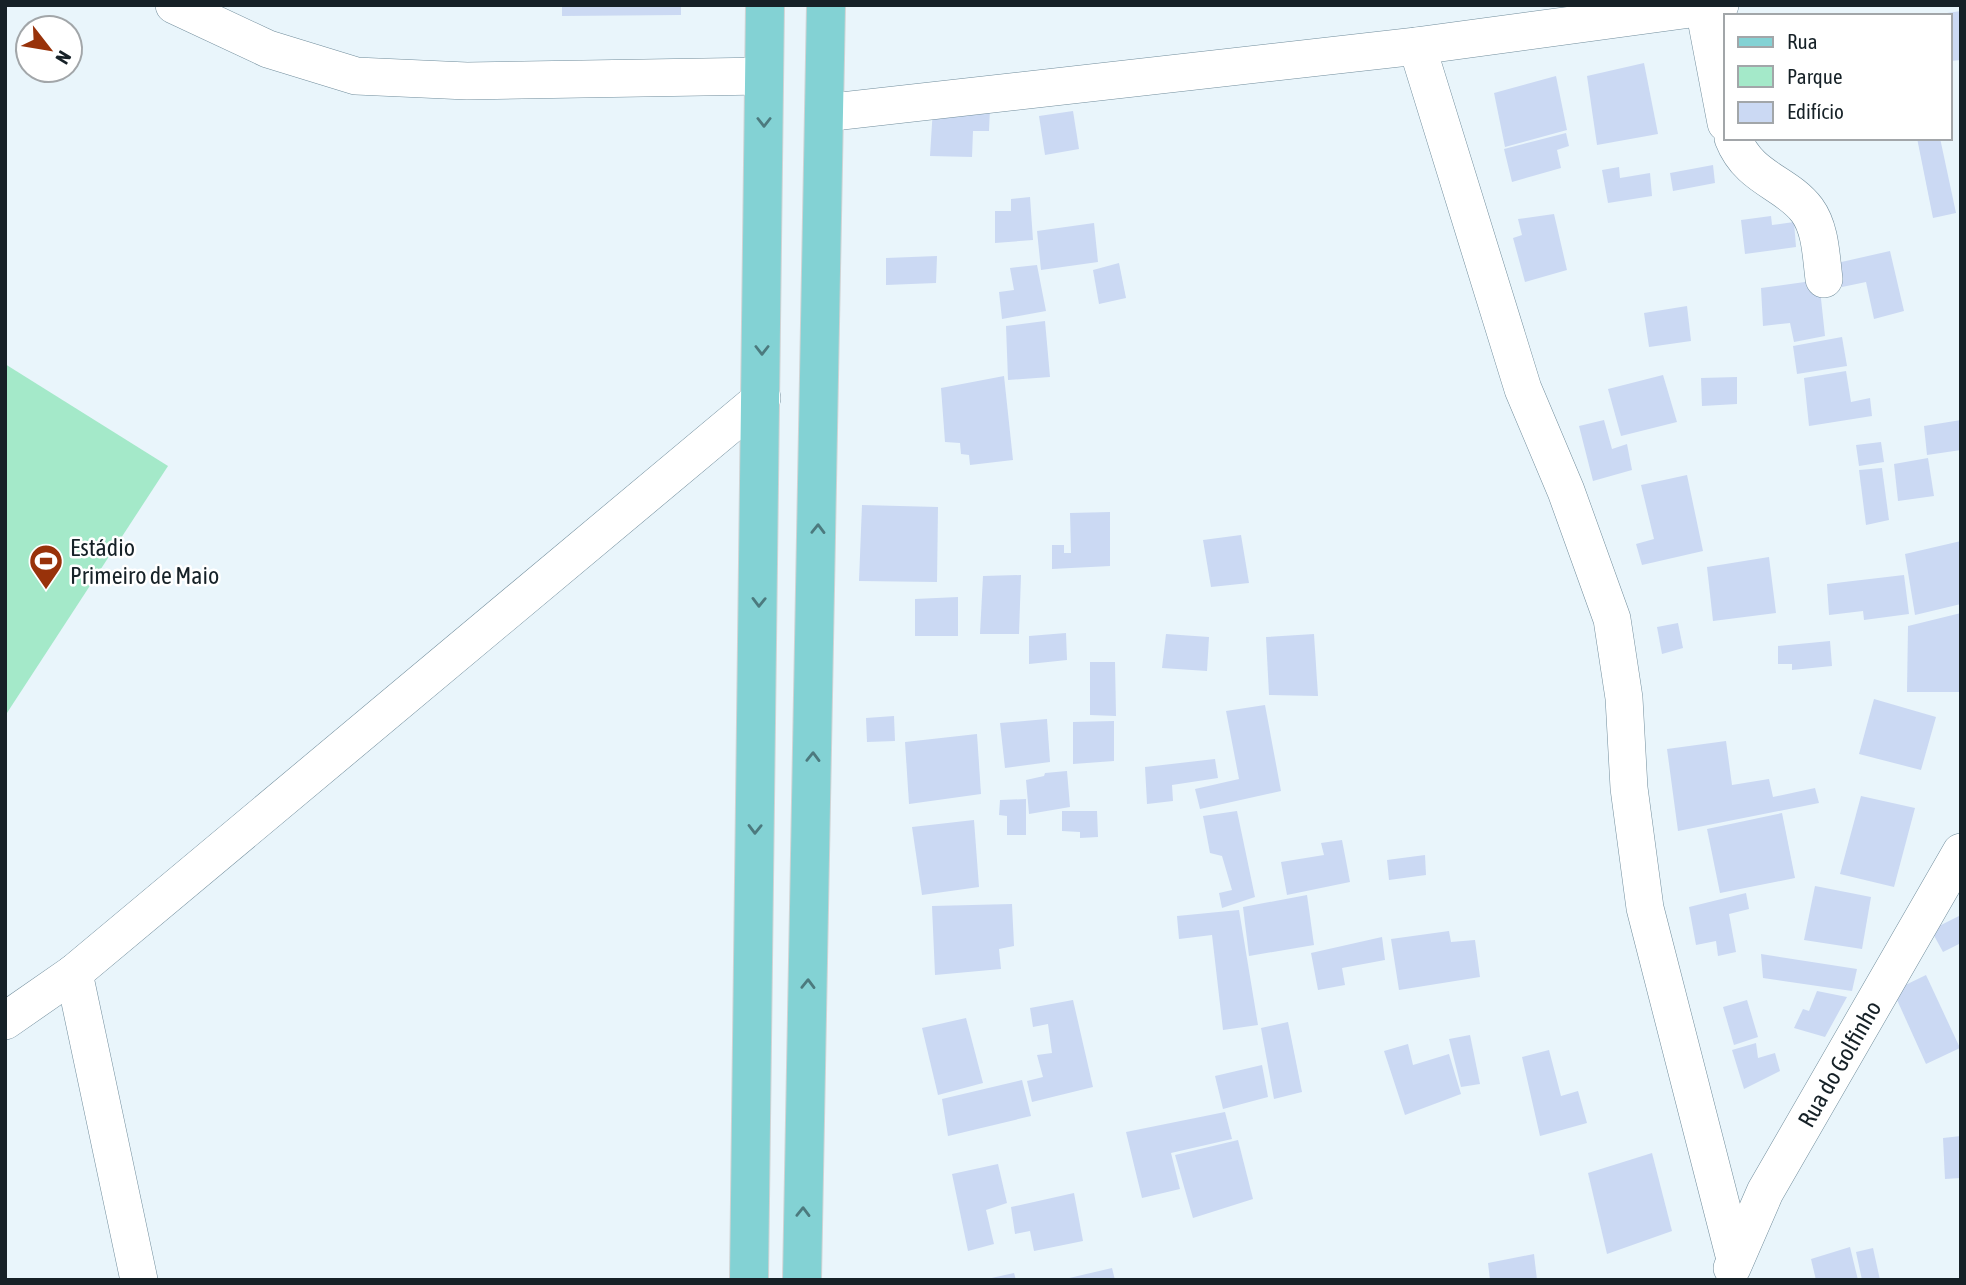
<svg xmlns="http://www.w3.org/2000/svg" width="1966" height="1285" viewBox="0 0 1966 1285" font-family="'Asap Condensed',sans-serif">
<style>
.green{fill:#a4e9c9}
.building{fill:#cbd9f3}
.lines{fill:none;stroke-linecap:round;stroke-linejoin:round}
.street-casing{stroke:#718d9c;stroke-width:38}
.primary-casing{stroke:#d0d3d4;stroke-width:40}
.street{stroke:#fff;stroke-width:37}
.primary{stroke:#83d2d4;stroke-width:38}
.oneway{stroke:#4c7a7e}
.labels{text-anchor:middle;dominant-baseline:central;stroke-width:5;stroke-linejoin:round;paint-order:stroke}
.poi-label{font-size:24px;fill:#162127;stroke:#fff;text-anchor:start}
.street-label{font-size:24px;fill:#162127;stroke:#fff}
</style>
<rect width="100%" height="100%" fill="#e9f5fb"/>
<polygon class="green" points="5,364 168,466 5,716"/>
<g class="building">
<polygon points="562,5 681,5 681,15 562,16"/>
<polygon points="1961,11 1961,60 1950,61 1950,16 1940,14"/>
<polygon points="1644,63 1658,134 1597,145 1587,76"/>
<polygon points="1556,76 1567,130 1505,147 1494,93"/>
<polygon points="933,108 990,108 989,131 973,131 972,157 930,156"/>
<polygon points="1073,111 1079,149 1045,155 1039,116"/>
<polygon points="1566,133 1569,146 1557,150 1561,168 1512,182 1504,149"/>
<polygon points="1917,138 1940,138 1956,213 1933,218"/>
<polygon points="1713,165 1715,183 1673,191 1670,173"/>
<polygon points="1619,167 1620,178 1650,173 1652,196 1608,203 1602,170"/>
<polygon points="1030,197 1033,240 995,243 995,211 1011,211 1011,199"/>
<polygon points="1554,214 1567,270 1525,282 1513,238 1522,235 1518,219"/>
<polygon points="1771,216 1772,225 1794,222 1796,247 1745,254 1741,220"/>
<polygon points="1094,223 1098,262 1041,270 1037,231"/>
<polygon points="1890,251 1904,311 1874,319 1866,282 1842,287 1837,263"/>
<polygon points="937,256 936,283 886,285 886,258"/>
<polygon points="1119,263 1126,298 1099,304 1093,270"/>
<polygon points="1037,265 1046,311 1002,319 999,292 1014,290 1010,268"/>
<polygon points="1819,280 1825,336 1794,342 1790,323 1763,326 1761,288"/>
<polygon points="1687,306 1691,341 1649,347 1644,313"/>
<polygon points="1045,321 1050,377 1008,380 1006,326"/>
<polygon points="1842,337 1847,366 1797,374 1793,346"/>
<polygon points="1846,371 1851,402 1870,398 1872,416 1809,426 1804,378"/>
<polygon points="1663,375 1677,422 1621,436 1608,389"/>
<polygon points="1004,376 1013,460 970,465 969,455 961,454 960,443 945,442 941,388"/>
<polygon points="1737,377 1737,404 1702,406 1701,378"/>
<polygon points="1604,420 1612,449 1627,444 1632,470 1593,481 1579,426"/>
<polygon points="1961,420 1961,450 1927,455 1924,426"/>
<polygon points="1881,442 1884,462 1859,466 1856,445"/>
<polygon points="1928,458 1934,496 1898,501 1894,464"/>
<polygon points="1882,468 1889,520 1866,525 1859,470"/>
<polygon points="1687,475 1703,551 1642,565 1636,544 1654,539 1641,485"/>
<polygon points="862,505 938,507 937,582 859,581"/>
<polygon points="1110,512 1110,566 1052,569 1052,545 1064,545 1064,553 1071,553 1070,513"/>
<polygon points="1241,535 1249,583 1211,587 1203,540"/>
<polygon points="1961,541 1961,604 1915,615 1905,554"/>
<polygon points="1769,557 1776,613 1713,621 1707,567"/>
<polygon points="1021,575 1019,634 980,634 983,576"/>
<polygon points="1904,575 1909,614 1864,620 1863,611 1829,615 1827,584"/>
<polygon points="958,597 958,636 915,636 915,599"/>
<polygon points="1961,613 1961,692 1907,692 1908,626"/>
<polygon points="1678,623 1683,648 1662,654 1657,627"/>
<polygon points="1066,633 1067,660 1029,664 1029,636"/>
<polygon points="1166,634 1209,637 1207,671 1162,668"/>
<polygon points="1314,634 1318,696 1269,695 1266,637"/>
<polygon points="1830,641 1832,666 1792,670 1792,664 1778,664 1778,646"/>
<polygon points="1090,662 1115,662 1116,716 1090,715"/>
<polygon points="1874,699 1936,717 1921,770 1859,754"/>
<polygon points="1265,705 1281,791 1200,809 1195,789 1239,779 1226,711"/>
<polygon points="894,716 895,741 867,742 866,718"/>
<polygon points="1047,719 1050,762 1005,768 1000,723"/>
<polygon points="1114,721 1114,761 1073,764 1073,722"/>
<polygon points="977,734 981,794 909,804 905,742"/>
<polygon points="1726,741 1732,785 1769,779 1773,797 1815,788 1819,803 1678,831 1667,749"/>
<polygon points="1215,759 1218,778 1172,785 1173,801 1147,804 1145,767"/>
<polygon points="1067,771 1070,807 1029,814 1026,780 1044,776 1045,773"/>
<polygon points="1861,796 1915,808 1894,887 1840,874"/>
<polygon points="1026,799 1026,835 1007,835 1007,816 999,815 1000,800"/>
<polygon points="1062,811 1097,811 1098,837 1080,838 1080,832 1062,831"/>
<polygon points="1237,811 1255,897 1222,908 1219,893 1232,890 1222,856 1210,853 1203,816"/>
<polygon points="1782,813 1795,878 1720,893 1707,829"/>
<polygon points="974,820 979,887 922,895 912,827"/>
<polygon points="1342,840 1350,882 1287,895 1281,862 1324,855 1321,843"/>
<polygon points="1425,855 1426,875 1389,880 1387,860"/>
<polygon points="1815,886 1871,897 1862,949 1804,940"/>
<polygon points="1746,893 1749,909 1729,914 1736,952 1718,956 1716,941 1696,945 1689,907"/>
<polygon points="1307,895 1314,945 1249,956 1243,907"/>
<polygon points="1012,904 1014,946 999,949 1001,969 935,975 932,906"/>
<polygon points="1239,910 1258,1025 1223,1030 1212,935 1179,939 1177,916"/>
<polygon points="1961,915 1961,943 1943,952 1931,930"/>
<polygon points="1449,931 1451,942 1475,940 1480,977 1399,990 1391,939"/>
<polygon points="1382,937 1385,960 1342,968 1345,985 1318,990 1311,953"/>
<polygon points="1761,954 1857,969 1852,991 1763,978"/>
<polygon points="1926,975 1960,1048 1926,1064 1893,991"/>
<polygon points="1817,991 1847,997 1825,1037 1794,1028 1803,1009 1809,1011"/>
<polygon points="1073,1000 1093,1087 1032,1102 1027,1081 1043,1077 1037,1055 1052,1053 1048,1024 1033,1027 1030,1008"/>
<polygon points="1747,1000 1758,1037 1734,1045 1723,1007"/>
<polygon points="966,1018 983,1083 938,1095 922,1028"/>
<polygon points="1288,1022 1302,1092 1274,1099 1261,1028"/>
<polygon points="1470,1035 1480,1084 1461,1087 1449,1039"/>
<polygon points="1756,1043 1758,1058 1775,1053 1780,1071 1744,1089 1732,1050"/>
<polygon points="1408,1044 1413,1065 1449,1054 1461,1094 1405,1115 1384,1051"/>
<polygon points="1549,1050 1561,1096 1578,1091 1587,1123 1540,1136 1522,1057"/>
<polygon points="1262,1065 1268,1097 1223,1109 1215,1076"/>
<polygon points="1022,1080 1031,1116 948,1136 942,1099"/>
<polygon points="1225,1112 1232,1139 1171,1153 1180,1189 1142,1198 1126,1132"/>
<polygon points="1961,1136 1961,1178 1945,1179 1943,1138"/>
<polygon points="1238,1140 1253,1199 1193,1218 1175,1155"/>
<polygon points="1652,1153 1672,1231 1607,1254 1588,1173"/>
<polygon points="998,1164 1007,1203 986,1210 994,1244 968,1251 952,1174"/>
<polygon points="1074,1193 1083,1241 1034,1251 1030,1231 1015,1234 1011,1207"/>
<polygon points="1850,1247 1858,1280 1816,1280 1811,1259"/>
<polygon points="1873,1248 1880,1280 1862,1280 1856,1252"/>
<polygon points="1534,1254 1537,1280 1490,1280 1488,1263"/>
<polygon points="1112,1268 1115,1280 1065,1280 1065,1279"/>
<polygon points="1014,1273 1016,1280 987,1280 987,1279"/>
</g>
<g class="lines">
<g class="street-casing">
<g id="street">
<polyline points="174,5 268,49 356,76 467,81 764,76"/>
<polyline points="1704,8 1726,123"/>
<polyline points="1417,46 1523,389 1566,491 1612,619 1624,698 1629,788 1645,908 1735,1259"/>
<polyline points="824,113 1417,46 1720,5"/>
<path d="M1733 138C1749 179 1786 182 1807 210 1821 229 1821 257 1824 279"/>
<polyline points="74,973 139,1280"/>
<polyline points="5,1021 74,973 762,398"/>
<path id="s1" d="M1732 1268 1765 1192 1961 852"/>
</g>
</g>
<g class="primary-casing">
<g id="primary">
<polyline points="749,1280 765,5"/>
<polyline points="802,1280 826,5"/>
</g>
</g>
<use href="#street" class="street"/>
<use href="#primary" class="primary"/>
</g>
<defs><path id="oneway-chevron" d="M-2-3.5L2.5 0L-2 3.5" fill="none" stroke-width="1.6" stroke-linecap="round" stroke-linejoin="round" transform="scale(1.75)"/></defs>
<g class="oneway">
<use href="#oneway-chevron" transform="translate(764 122) rotate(90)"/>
<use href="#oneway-chevron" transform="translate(762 350) rotate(90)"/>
<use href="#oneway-chevron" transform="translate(818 529) rotate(-89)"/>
<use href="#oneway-chevron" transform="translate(759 602) rotate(91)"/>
<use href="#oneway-chevron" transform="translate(813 757) rotate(-89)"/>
<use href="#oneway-chevron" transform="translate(755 829) rotate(91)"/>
<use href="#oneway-chevron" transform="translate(808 984) rotate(-89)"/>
<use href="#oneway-chevron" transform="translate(803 1212) rotate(-89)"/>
</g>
<defs>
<g id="stadium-pin" transform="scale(1.75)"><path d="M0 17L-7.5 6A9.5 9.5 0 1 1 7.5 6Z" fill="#98320a" stroke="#fff"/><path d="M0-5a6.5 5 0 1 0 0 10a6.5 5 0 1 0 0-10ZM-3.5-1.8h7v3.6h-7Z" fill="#fff"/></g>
</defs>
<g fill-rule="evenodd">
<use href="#stadium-pin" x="46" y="561"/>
</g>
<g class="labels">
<g class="poi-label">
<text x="70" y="547">Estádio<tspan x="70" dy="28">Primeiro de Maio</tspan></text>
</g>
<g class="street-label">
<text stroke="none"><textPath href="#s1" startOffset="231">Rua do Golfinho</textPath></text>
</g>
</g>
<rect width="1966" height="1285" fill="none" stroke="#162127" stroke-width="14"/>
<rect x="1724" y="14" width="228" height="126" fill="#ffffff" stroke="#a2a6a9" stroke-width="2"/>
<rect x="1738" y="37" width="35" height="10" fill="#83d2d4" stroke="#a2a6a9" stroke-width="2"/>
<text x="1787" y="49" font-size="21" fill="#162127">Rua</text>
<rect x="1738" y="66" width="35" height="21" fill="#a4e9c9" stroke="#a2a6a9" stroke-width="2"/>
<text x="1787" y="84" font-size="21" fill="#162127">Parque</text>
<rect x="1738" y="102" width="35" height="21" fill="#cbd9f3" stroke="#a2a6a9" stroke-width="2"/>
<text x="1787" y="119" font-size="21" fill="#162127">Edifício</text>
<g transform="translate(49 49) rotate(121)"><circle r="33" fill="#ffffff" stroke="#a2a6a9" stroke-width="2"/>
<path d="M0-5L12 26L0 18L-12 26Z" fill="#98320a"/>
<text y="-10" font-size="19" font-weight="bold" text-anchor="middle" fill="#162127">N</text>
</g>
</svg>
